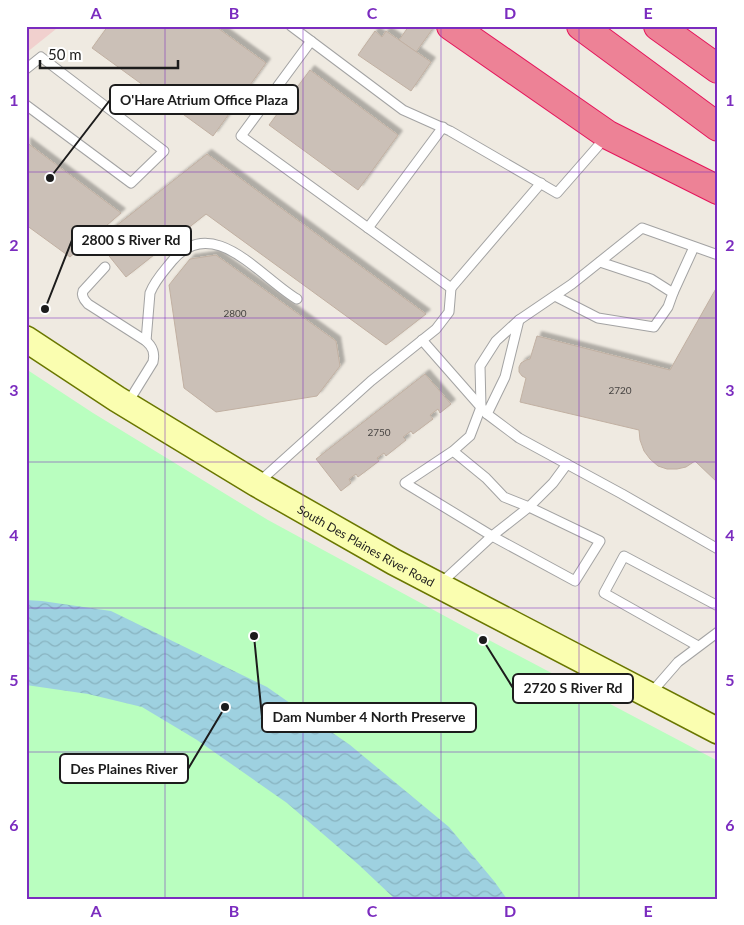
<svg xmlns="http://www.w3.org/2000/svg" width="744" height="925" viewBox="0 0 744 925" font-family="Lato,sans-serif">
<style>
.commercial{fill:#f1d0ce}
.park{fill:#b9febf}
.water{fill:url(#water-waves)}
.building{fill:#cbc0b7;stroke:#c1b0a2;filter:url(#shadow)}
.lines{fill:none;stroke-linecap:round;stroke-linejoin:round}
.lane-casing{stroke:#a3a3a3;stroke-width:11}
.secondary-casing{stroke:#6a7700;stroke-width:28}
.highway-casing{stroke:#e5165c;stroke-width:30}
.lane{stroke:#fff;stroke-width:9}
.secondary{stroke:#fafeb0;stroke-width:25}
.highway{stroke:#ed8296;stroke-width:28}
.grid{fill:none;stroke:#7b2cbf;stroke-width:1;stroke-opacity:0.55}
.labels{text-anchor:middle;dominant-baseline:central;stroke-width:4;stroke-linejoin:round;paint-order:stroke}
.number-label{font-size:10px;fill:#484543}
.street-label{font-size:12px;fill:#1c1c1c;stroke:#fff}
.leader{fill:none;stroke:#1c1c1c;stroke-width:2}
.callout-dot{fill:#1c1c1c;stroke:#fff;stroke-width:2}
.callout{fill:#fff;stroke:#1c1c1c;stroke-width:2}
.callout-label{font-size:14px;text-anchor:middle;font-weight:bold;fill:#1c1c1c}
.neatline{fill:none;stroke:#7b2cbf;stroke-width:2}
.grid-label{font-size:16px;text-anchor:middle;font-weight:bold;fill:#7b2cbf}
</style>
<defs>
<pattern id="water-waves" width="16" height="10" patternUnits="userSpaceOnUse" patternTransform="scale(1.25)"><rect width="16" height="10" fill="#9ed1e0"/><path d="M0 5q4-4 8 0t8 0" fill="none" stroke="#88b3c0"/></pattern>
<filter id="shadow"><feDropShadow dx="4.5" dy="-4.5" stdDeviation="1" flood-color="#0004"/></filter>
</defs>
<rect width="100%" height="100%" fill="#efeae1"/>
<polygon class="commercial" points="26,26 52,26 56,29 26,53"/>
<polygon class="park" points="26,369 93,413 268,520 487,639 718,761 718,899 26,899"/>
<polygon class="water" points="26,600 42,601 111,611 267,687 350,745 449,827 494,881 507,899 395,899 359,865 287,803 197,740 142,707 88,694 26,685"/>
<g class="building">
<polygon points="108,26 215,26 266,63 213,136 92,48"/>
<polygon points="409,26 450,26 444,34 434,27 416,52 399,40"/>
<polygon points="375,31 382,37 386,31 431,62 411,91 358,55"/>
<polygon points="310,70 398,135 358,190 269,125"/>
<polygon points="26,142 121,213 70,257 26,225"/>
<polygon points="207,154 426,314 386,345 206,214 126,277 97,241"/>
<polygon points="216,255 336,341 340,366 317,396 216,412 184,388 169,285 190,259"/>
<polygon points="718,285 718,483 695,461 686,467 677,469 667,469 658,466 650,459 644,451 640,440 639,430 520,402 526,378 522,376 519,372 519,367 521,363 526,360 530,359 537,336 670,370"/>
<polygon points="425,374 451,404 440,413 438,409 430,415 433,419 413,434 411,431 403,437 406,440 386,456 384,453 377,458 379,461 358,477 356,474 349,479 351,483 341,491 316,459"/>
</g>
<g class="lines">
<g class="lane-casing">
<g id="lane">
<polyline points="291,26 403,110 450,131 557,193 606,137"/>
<polyline points="311,41 241,136 451,288 541,183"/>
<polyline points="26,69 41,57 164,151 131,183 26,105"/>
<polyline points="368,228 443,127"/>
<path d="M105 267 83 291C81 296 84 300 88 304L146 341C153 347 155 353 153 362L127 404"/>
<polyline points="673,293 694,247"/>
<polyline points="555,296 598,318 654,327 668,307 673,293 651,279 600,262"/>
<polyline points="519,320 572,284 642,228 718,255"/>
<polyline points="422,340 487,414 519,438 622,494 718,549"/>
<path d="M146 341 150 293C155 280 164 271 172 261 213 212 261 278 297 299"/>
<polyline points="453,451 486,478 504,497 529,507 600,541 575,581 492,536 405,483 453,451 470,436 481,407 480,366 496,341 519,320 505,377 487,414"/>
<polyline points="259,482 371,381 436,329 449,312 451,288"/>
<polyline points="440,584 492,536 529,507 553,483 567,464"/>
<polyline points="698,646 604,593 624,556 718,606"/>
<polyline points="651,693 678,662 718,632"/>
</g>
</g>
<g class="secondary-casing">
<g id="secondary">
<path id="s1" d="M26 339 117 399 257 484 394 562 718 731"/>
</g>
</g>
<g class="highway-casing">
<g id="highway">
<polyline points="451,26 608,135 718,190"/>
<polyline points="581,26 718,127"/>
<polyline points="658,26 718,69"/>
</g>
</g>
<use href="#lane" class="lane"/>
<use href="#secondary" class="secondary"/>
<use href="#highway" class="highway"/>
</g>
<path class="grid" d="M165 26V899M303 26V899M441 26V899M579 26V899M26 172H718M26 318H718M26 462H718M26 608H718M26 752H718"/>
<g class="labels">
<g class="number-label">
<text x="235" y="313">2800</text>
<text x="620" y="390">2720</text>
<text x="379" y="432">2750</text>
</g>
<g class="street-label">
<text stroke="none"><textPath href="#s1" startOffset="398">South Des Plaines River Road</textPath></text>
</g>
</g>
<path class="leader" d="M50 178L110 100M45 309L72 240M483 640L513 688M254 636L262 717M225 707L188 769"/>
<g class="callout-dot">
<circle cx="50" cy="178" r="5"/>
<circle cx="45" cy="309" r="5"/>
<circle cx="483" cy="640" r="5"/>
<circle cx="254" cy="636" r="5"/>
<circle cx="225" cy="707" r="5"/>
</g>
<g class="callout">
<rect x="110" y="85" width="188" height="29" rx="5"/>
<rect x="72" y="226" width="119" height="29" rx="5"/>
<rect x="513" y="674" width="120" height="29" rx="5"/>
<rect x="262" y="703" width="214" height="29" rx="5"/>
<rect x="60" y="754" width="128" height="29" rx="5"/>
</g>
<g class="callout-label">
<text x="204" y="105">O'Hare Atrium Office Plaza</text>
<text x="131" y="245">2800 S River Rd</text>
<text x="573" y="693">2720 S River Rd</text>
<text x="369" y="722">Dam Number 4 North Preserve</text>
<text x="124" y="774">Des Plaines River</text>
</g>
<rect width="744" height="925" fill="none" stroke="#ffffff" stroke-width="55"/>
<path d="M40 60v8h138v-8" fill="none" stroke="#1c1c1c" stroke-width="2.5"/>
<text x="48" y="60" font-size="15" fill="#1c1c1c" stroke="#ffffff" stroke-width="4" paint-order="stroke">50 m</text>
<rect x="28" y="28" width="688" height="870" class="neatline"/>
<g class="grid-label">
<text x="96" y="19">A</text>
<text x="234" y="19">B</text>
<text x="372" y="19">C</text>
<text x="510" y="19">D</text>
<text x="648" y="19">E</text>
<text x="14" y="106">1</text>
<text x="730" y="106">1</text>
<text x="14" y="251">2</text>
<text x="730" y="251">2</text>
<text x="14" y="396">3</text>
<text x="730" y="396">3</text>
<text x="14" y="541">4</text>
<text x="730" y="541">4</text>
<text x="14" y="686">5</text>
<text x="730" y="686">5</text>
<text x="14" y="831">6</text>
<text x="730" y="831">6</text>
<text x="96" y="917">A</text>
<text x="234" y="917">B</text>
<text x="372" y="917">C</text>
<text x="510" y="917">D</text>
<text x="648" y="917">E</text>
</g>
</svg>
